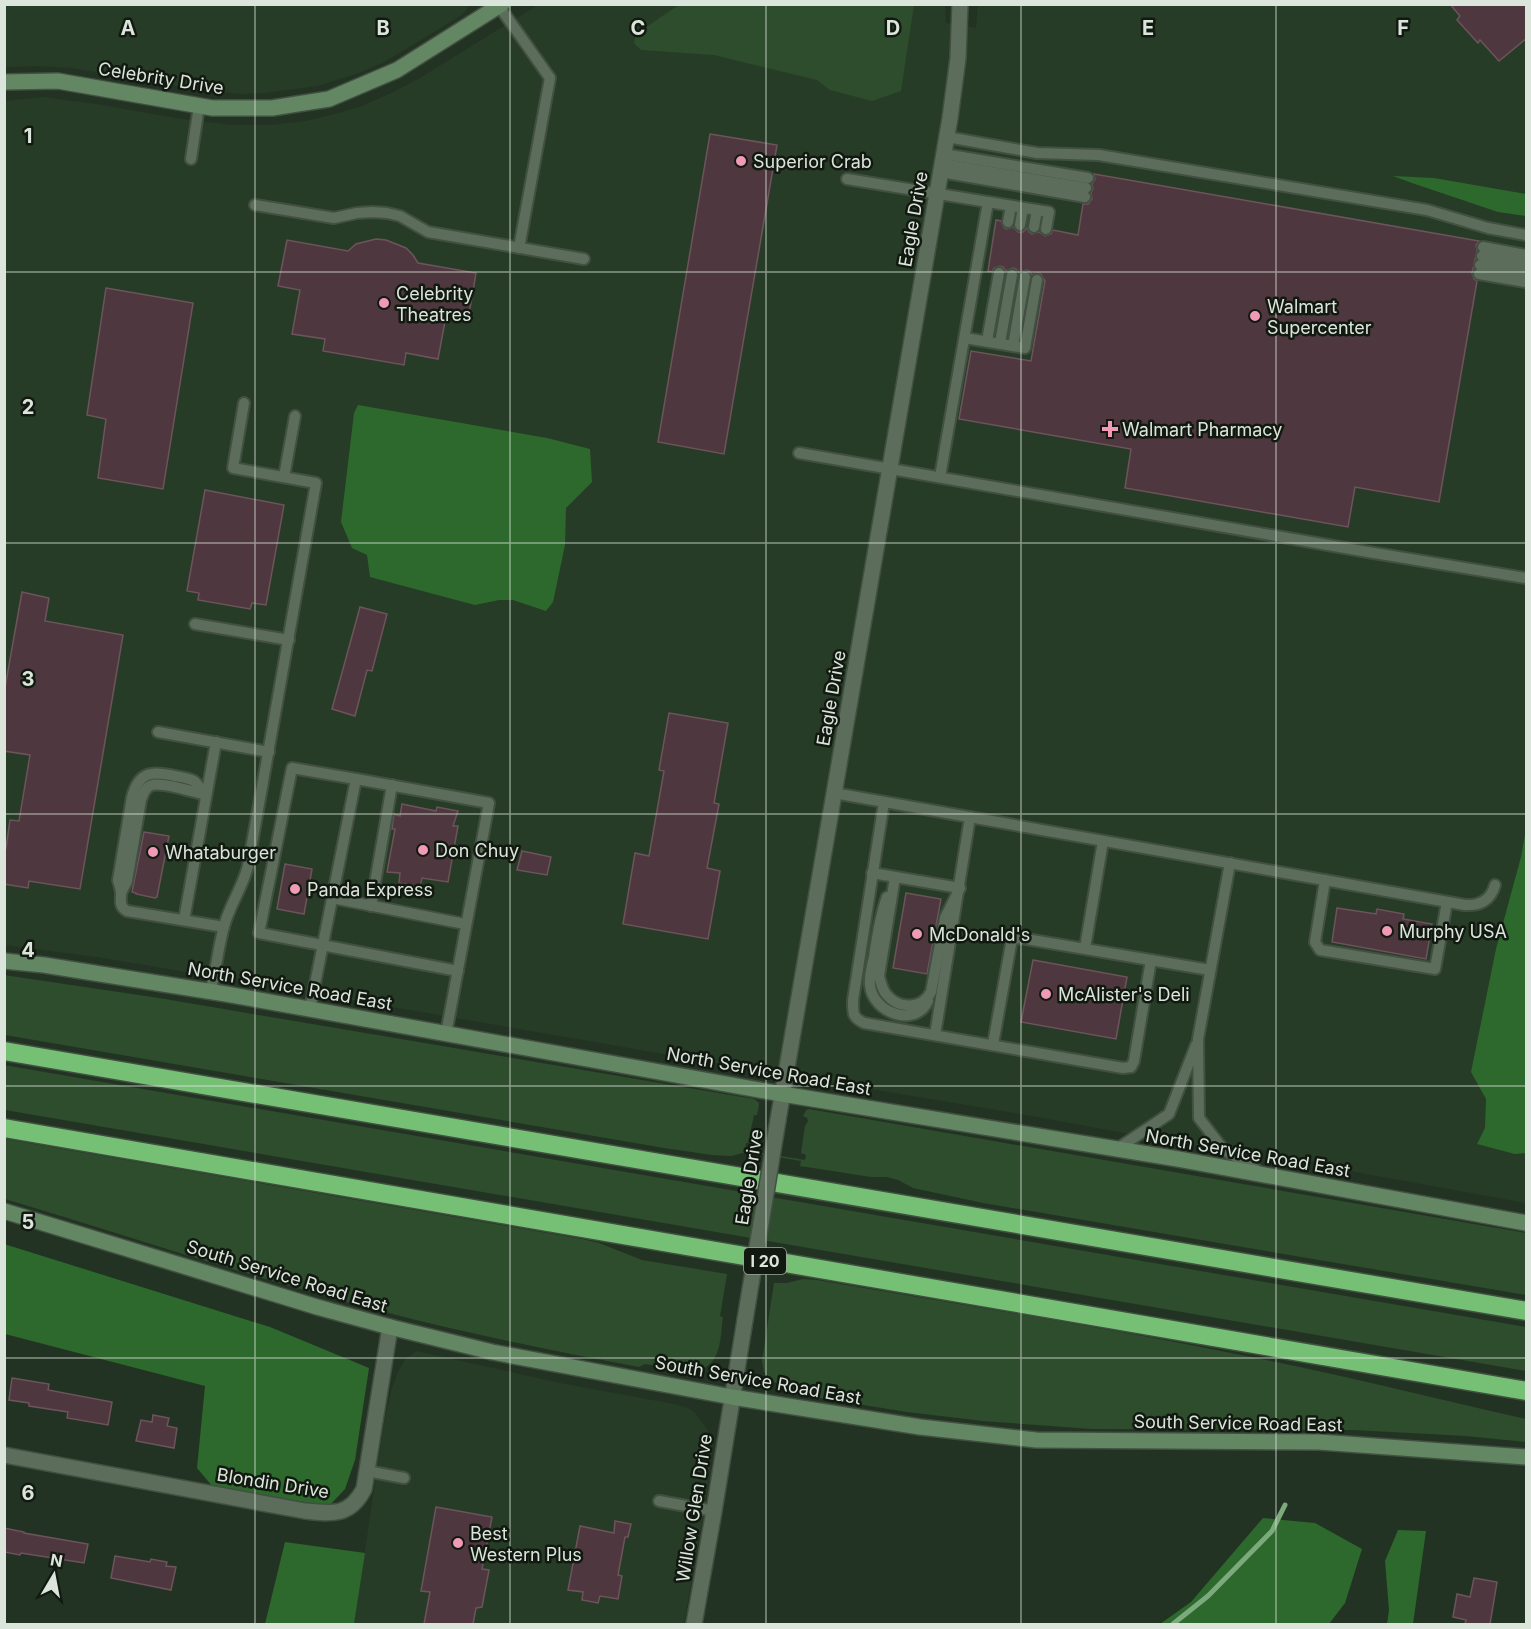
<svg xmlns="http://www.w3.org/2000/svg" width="1531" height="1629" viewBox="0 0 1531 1629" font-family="Inter,sans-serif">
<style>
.built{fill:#273c26}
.green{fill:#2d4d2c}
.forest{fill:#2d692d}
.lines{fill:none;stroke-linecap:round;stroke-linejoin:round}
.stream{stroke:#7caa7c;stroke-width:5}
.building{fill:#4e373e;stroke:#6d545c;stroke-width:1.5}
.lane-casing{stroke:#425042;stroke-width:14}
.street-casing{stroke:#425042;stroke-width:18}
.secondary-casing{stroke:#425042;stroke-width:18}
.highway-casing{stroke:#425042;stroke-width:21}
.lane{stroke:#5c6e5b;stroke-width:10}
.street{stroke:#5c6e5b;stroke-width:15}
.secondary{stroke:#648763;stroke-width:15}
.highway{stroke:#76c075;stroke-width:18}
.street-bridge-casing{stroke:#425042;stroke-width:18;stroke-linecap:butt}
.street-bridge{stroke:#5c6e5b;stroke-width:15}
.grid{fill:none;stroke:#dbe5db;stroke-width:1.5;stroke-opacity:0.55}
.poi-dot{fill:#f09ab7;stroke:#121911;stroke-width:2}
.labels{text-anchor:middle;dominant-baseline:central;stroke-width:5;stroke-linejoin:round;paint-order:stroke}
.shield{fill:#121911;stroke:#9fa89e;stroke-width:1.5}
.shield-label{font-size:16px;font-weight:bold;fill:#dbe5db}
.street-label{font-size:18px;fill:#dbe5db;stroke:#121911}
.poi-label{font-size:18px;fill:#dbe5db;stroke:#121911;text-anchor:start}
.grid-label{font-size:20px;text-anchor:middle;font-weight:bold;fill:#dbe5db;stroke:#121911;stroke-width:5;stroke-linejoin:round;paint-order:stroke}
</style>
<rect width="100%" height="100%" fill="#233323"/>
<g class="built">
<polygon points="5,4 469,4 469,5 465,12 460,16 406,49 382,63 356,74 317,86 263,93 242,94 194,89 72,68 40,66 5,67"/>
<polygon points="978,4 1526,5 1526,1203 1355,1172 1261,1149 1230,1145 1207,1148 1015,1113 739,1067 283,988 90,956 5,945 5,101 42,97 96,104 175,118 231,125 270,125 306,121 339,113 362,106 389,94 420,78 538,5 945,5 946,23 976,28"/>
<polygon points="416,1351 565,1384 674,1404 688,1408 694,1412 709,1432 712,1451 708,1487 684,1624 354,1624 384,1423 392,1388 399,1370 404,1361"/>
</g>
<g class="green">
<polygon points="680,4 914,5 901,91 872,101 830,90 817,80 714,55 641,50 634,43 636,34"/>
<polygon points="4,975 159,998 754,1099 758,1102 759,1104 757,1115 754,1115 748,1143 746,1143 745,1150 805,1160 806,1155 801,1153 805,1126 808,1121 807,1118 803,1116 806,1110 809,1109 1526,1233 1526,1295 983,1203 913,1188 898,1180 887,1177 871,1177 800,1166 801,1161 747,1152 731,1156 712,1155 664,1148 5,1035"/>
<polygon points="4,1065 1526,1327 1526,1371 5,1110"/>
<path d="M5 1139 582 1239 599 1243 642 1260 727 1274 720 1316 723 1317C720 1339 722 1364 696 1372L645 1364 639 1367C554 1351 469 1334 385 1312 257 1279 131 1237 5 1199Z"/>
<path d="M803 1279 817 1280C963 1305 1110 1328 1256 1358 1346 1376 1436 1399 1526 1419V1442L1466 1436 1354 1430 1092 1429 983 1421 907 1412 808 1396 771 1381 764 1372 762 1361 774 1283H787Z"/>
</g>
<g class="forest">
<polygon points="1393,176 1434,178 1526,194 1526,216 1498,212 1412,183"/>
<polygon points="358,405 547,438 590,449 592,482 566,508 565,545 553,602 546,611 513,600 499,600 475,605 370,577 367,555 352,548 341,522 354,413"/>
<polygon points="1526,829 1526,1153 1515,1154 1477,1144 1485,1128 1486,1099 1471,1072 1496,949 1521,857"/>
<polygon points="4,1244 270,1327 369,1368 355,1460 345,1489 329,1506 213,1487 197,1468 205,1386 5,1334"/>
<polygon points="1263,1518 1315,1523 1362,1549 1345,1603 1329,1624 1160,1624 1191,1602"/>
<polygon points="1398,1530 1426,1531 1413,1624 1387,1624 1389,1610 1385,1561"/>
<polygon points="285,1542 365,1553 354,1624 265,1624"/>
</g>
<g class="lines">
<polyline class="stream" points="1173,1624 1208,1596 1272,1531 1285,1505"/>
</g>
<g class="building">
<polygon points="1450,4 1527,4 1527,38 1499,61 1480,40 1478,43 1457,20 1460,16"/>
<polygon points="710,134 777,145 724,454 658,442"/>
<polygon points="1094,174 1479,241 1476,245 1477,251 1472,273 1474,279 1477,281 1439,502 1355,487 1348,527 1125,488 1131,449 959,419 971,351 1031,361 1045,281 1041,274 1038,273 1032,275 1029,271 1026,270 1019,273 1016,269 1013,268 1006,271 1003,267 1000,266 994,268 992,272 988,271 996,220 1001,221 1004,228 1007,229 1013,227 1018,232 1023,232 1027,228 1029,232 1032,234 1039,232 1045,236 1051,234 1053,230 1078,235 1083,204 1088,204 1092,199 1091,193 1093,189 1092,184 1095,179"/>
<polygon points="376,239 386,240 406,248 413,255 418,263 476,273 468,320 446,316 438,359 406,353 404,365 323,351 325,339 292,334 300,290 278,286 287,240 348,251 356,244"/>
<polygon points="106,288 193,303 163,489 98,478 106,419 87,415"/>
<polygon points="205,490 284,505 266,605 252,603 250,609 198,600 199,593 187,591"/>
<polygon points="22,592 49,598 45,621 123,635 80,889 29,881 28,888 4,884 4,848 6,848 10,820 19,821 30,755 4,751 4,693"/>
<polygon points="360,607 387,614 372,671 367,670 355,716 332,709"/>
<polygon points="669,713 728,723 714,803 719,804 707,868 720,871 708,939 623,924 635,853 649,856 664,771 659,770"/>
<polygon points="402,804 436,811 437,807 458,811 453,826 458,826 448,882 422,878 420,887 399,883 400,873 387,872 395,829 392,829 394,814 400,816"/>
<polygon points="144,832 169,836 157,897 155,898 136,894 136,893 132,892"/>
<polygon points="522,851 551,857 547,875 517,870"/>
<polygon points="285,864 312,869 304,914 277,909"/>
<polygon points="906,893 941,899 927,974 893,968"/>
<polygon points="1337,908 1376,914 1377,909 1404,914 1403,919 1432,924 1426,959 1332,942"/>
<polygon points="1033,960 1127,977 1116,1039 1021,1022"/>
<polygon points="12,1378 49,1384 48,1390 112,1402 108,1425 67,1418 68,1412 29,1406 29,1403 9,1400"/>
<polygon points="153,1415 169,1418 167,1426 177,1428 174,1448 136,1441 141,1420 152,1422"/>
<polygon points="436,1507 492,1517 482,1569 489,1570 482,1607 476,1608 473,1624 424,1624 430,1592 421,1591"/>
<polygon points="615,1521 631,1524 628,1537 625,1537 618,1575 622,1576 618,1599 600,1596 598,1603 582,1600 583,1592 568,1590 580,1526 614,1533"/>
<polygon points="4,1528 24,1532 24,1533 88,1544 84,1563 21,1553 20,1555 4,1552"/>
<polygon points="115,1556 150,1562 151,1559 167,1562 166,1566 176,1567 171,1590 111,1578"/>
<polygon points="1474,1578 1497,1582 1490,1624 1465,1624 1466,1620 1453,1617 1457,1594 1470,1597"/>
</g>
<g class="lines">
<g class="lane-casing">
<g id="lane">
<polyline points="499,6 550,78 519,248"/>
<polyline points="947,137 1037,153 1099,155 1427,210 1488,228 1526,235"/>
<polyline points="944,154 1088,178"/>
<polyline points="191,159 199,106"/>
<polyline points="943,164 1086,188"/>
<polyline points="941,172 1085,197"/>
<polyline points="847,179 1049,212 1046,229"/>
<polyline points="255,205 334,218 357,213 372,212 387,213 400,216 428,232 584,259"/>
<polyline points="1008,222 1011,206"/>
<polyline points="1020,225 1023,208"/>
<polyline points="1034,227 1037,210"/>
<polyline points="1483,247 1526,255"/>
<polyline points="1482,256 1526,264"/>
<polyline points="1480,265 1526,273"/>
<polyline points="1479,274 1526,282"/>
<polyline points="965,338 1025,348 1037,280"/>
<polyline points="987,341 999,273"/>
<polyline points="1000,343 1012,275"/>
<polyline points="1013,346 1025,277"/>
<polyline points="799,453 1368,552 1526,578"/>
<polyline points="284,477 295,416"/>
<polyline points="940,477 988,202"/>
<polyline points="195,624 289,640"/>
<polyline points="158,732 269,752"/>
<polyline points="356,779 292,768 259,933 458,971"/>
<path d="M834 793 1465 905C1480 906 1491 900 1495 885"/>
<path d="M206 795C202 791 198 784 194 781 189 778 181 777 175 776 152 771 139 771 132 797L118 880C119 884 121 889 121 894 121 902 119 906 127 911L224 927"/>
<path d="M884 802 853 1000C853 1013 852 1017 864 1023L1123 1068 1131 1067 1134 1061 1151 960"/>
<polyline points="1230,863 1198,1039 1199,1118 1223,1149 1258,1171"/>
<polyline points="872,873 960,888"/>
<path d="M895 877 879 976C881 983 882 989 886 994 899 1010 922 1009 931 992L945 918 960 888"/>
<polyline points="1325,880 1315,942 1320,950 1435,969 1447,902"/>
<path d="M121 893 127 881 141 800C143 794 145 787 152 785 162 782 195 792 206 795"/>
<path d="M887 897C880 916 877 936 874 957 872 966 869 976 870 985 872 1012 915 1029 928 1001"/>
<polyline points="332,898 465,924"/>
<polyline points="371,906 392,785"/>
<polyline points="184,920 216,742"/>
<polyline points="1085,948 1103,841"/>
<path d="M210 992C217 969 218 945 225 923 231 903 243 886 248 866L316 483 233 468 244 403"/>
<polyline points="310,1009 356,779 489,803 446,1034"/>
<polyline points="935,1035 970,817"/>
<polyline points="993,1044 1011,944 1013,939 1020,938 1210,970"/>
<polyline points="1117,1149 1169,1114 1196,1045"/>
<polyline points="367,1471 404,1478"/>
<polyline points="659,1501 714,1511"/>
</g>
</g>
<g class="street-casing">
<g id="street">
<polyline points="778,1120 950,118 958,58 960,4"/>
<path d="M4 1455 305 1511C333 1514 350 1516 364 1489L390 1327"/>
<polyline points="694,1624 714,1511 745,1320"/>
</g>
</g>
<g class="secondary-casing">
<g id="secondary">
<polyline points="4,82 58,81 212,108 272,108 329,99 397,70 502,4"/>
<polyline points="4,961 44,965 226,994 782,1094 1178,1159 1526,1223"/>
<polyline points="4,1211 317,1307 390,1327 492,1352 732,1397 920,1427 1036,1440 1319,1442 1526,1457"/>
</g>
</g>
<g class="highway-casing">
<g id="highway">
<polyline points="4,1051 1526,1311"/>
<polyline points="4,1128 1526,1391"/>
</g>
</g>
<use href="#lane" class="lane"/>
<use href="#street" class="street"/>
<use href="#secondary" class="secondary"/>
<use href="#highway" class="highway"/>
<g class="street-bridge-casing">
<polyline id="street-bridge" points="745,1320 778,1120"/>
</g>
<use href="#street-bridge" class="street-bridge"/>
</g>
<path class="grid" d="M255 4V1624M510 4V1624M766 4V1624M1021 4V1624M1276 4V1624M4 272H1526M4 543H1526M4 814H1526M4 1086H1526M4 1358H1526"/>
<g class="poi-dot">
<circle cx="741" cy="161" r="6"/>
<circle cx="384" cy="303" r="6"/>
<circle cx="1255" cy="316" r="6"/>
<path d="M1107 420h6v6h6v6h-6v6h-6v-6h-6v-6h6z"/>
<circle cx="423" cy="850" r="6"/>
<circle cx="153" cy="852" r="6"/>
<circle cx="295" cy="889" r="6"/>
<circle cx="1387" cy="931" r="6"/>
<circle cx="917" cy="934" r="6"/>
<circle cx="1046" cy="994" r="6"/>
<circle cx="458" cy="1543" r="6"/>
</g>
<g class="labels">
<rect class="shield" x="744" y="1248" width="42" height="26" rx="4.5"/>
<g class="shield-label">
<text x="765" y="1261">I 20</text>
</g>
<g class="street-label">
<text transform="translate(161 78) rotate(9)">Celebrity Drive</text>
<text transform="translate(913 219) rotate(-80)">Eagle Drive</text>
<text transform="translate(831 698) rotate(-80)">Eagle Drive</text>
<text transform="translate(290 986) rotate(10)">North Service Road East</text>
<text transform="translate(769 1071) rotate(10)">North Service Road East</text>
<text transform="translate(1248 1153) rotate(10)">North Service Road East</text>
<text transform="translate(749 1177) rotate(-81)">Eagle Drive</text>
<text transform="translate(287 1276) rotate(17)">South Service Road East</text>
<text transform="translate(758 1380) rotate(10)">South Service Road East</text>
<text transform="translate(1238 1423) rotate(1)">South Service Road East</text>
<text transform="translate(273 1483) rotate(9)">Blondin Drive</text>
<text transform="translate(694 1508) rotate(-81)">Willow Glen Drive</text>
</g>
<g class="poi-label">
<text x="753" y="161">Superior Crab</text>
<text x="396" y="293">Celebrity<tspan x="396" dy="21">Theatres</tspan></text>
<text x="1267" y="306">Walmart<tspan x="1267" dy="21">Supercenter</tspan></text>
<text x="1122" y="429">Walmart Pharmacy</text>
<text x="435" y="850">Don Chuy</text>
<text x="165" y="852">Whataburger</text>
<text x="307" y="889">Panda Express</text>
<text x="1399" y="931">Murphy USA</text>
<text x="929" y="934">McDonald's</text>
<text x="1058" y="994">McAlister's Deli</text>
<text x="470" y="1533">Best<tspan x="470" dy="21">Western Plus</tspan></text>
</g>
</g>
<g class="grid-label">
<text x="128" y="35">A</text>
<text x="383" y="35">B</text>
<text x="638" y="35">C</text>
<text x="893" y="35">D</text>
<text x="1148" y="35">E</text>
<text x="1403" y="35">F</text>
<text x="28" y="143">1</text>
<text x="28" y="414">2</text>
<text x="28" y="686">3</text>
<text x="28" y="957">4</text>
<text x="28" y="1229">5</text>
<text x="28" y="1500">6</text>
</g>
<rect width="1531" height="1629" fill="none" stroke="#dbe5db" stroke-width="12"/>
<g transform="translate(54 1575) rotate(10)" stroke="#121911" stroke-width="4.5" paint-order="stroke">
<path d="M0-4.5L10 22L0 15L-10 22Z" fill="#dbe5db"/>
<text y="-9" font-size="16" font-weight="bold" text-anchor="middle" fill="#dbe5db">N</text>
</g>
</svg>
